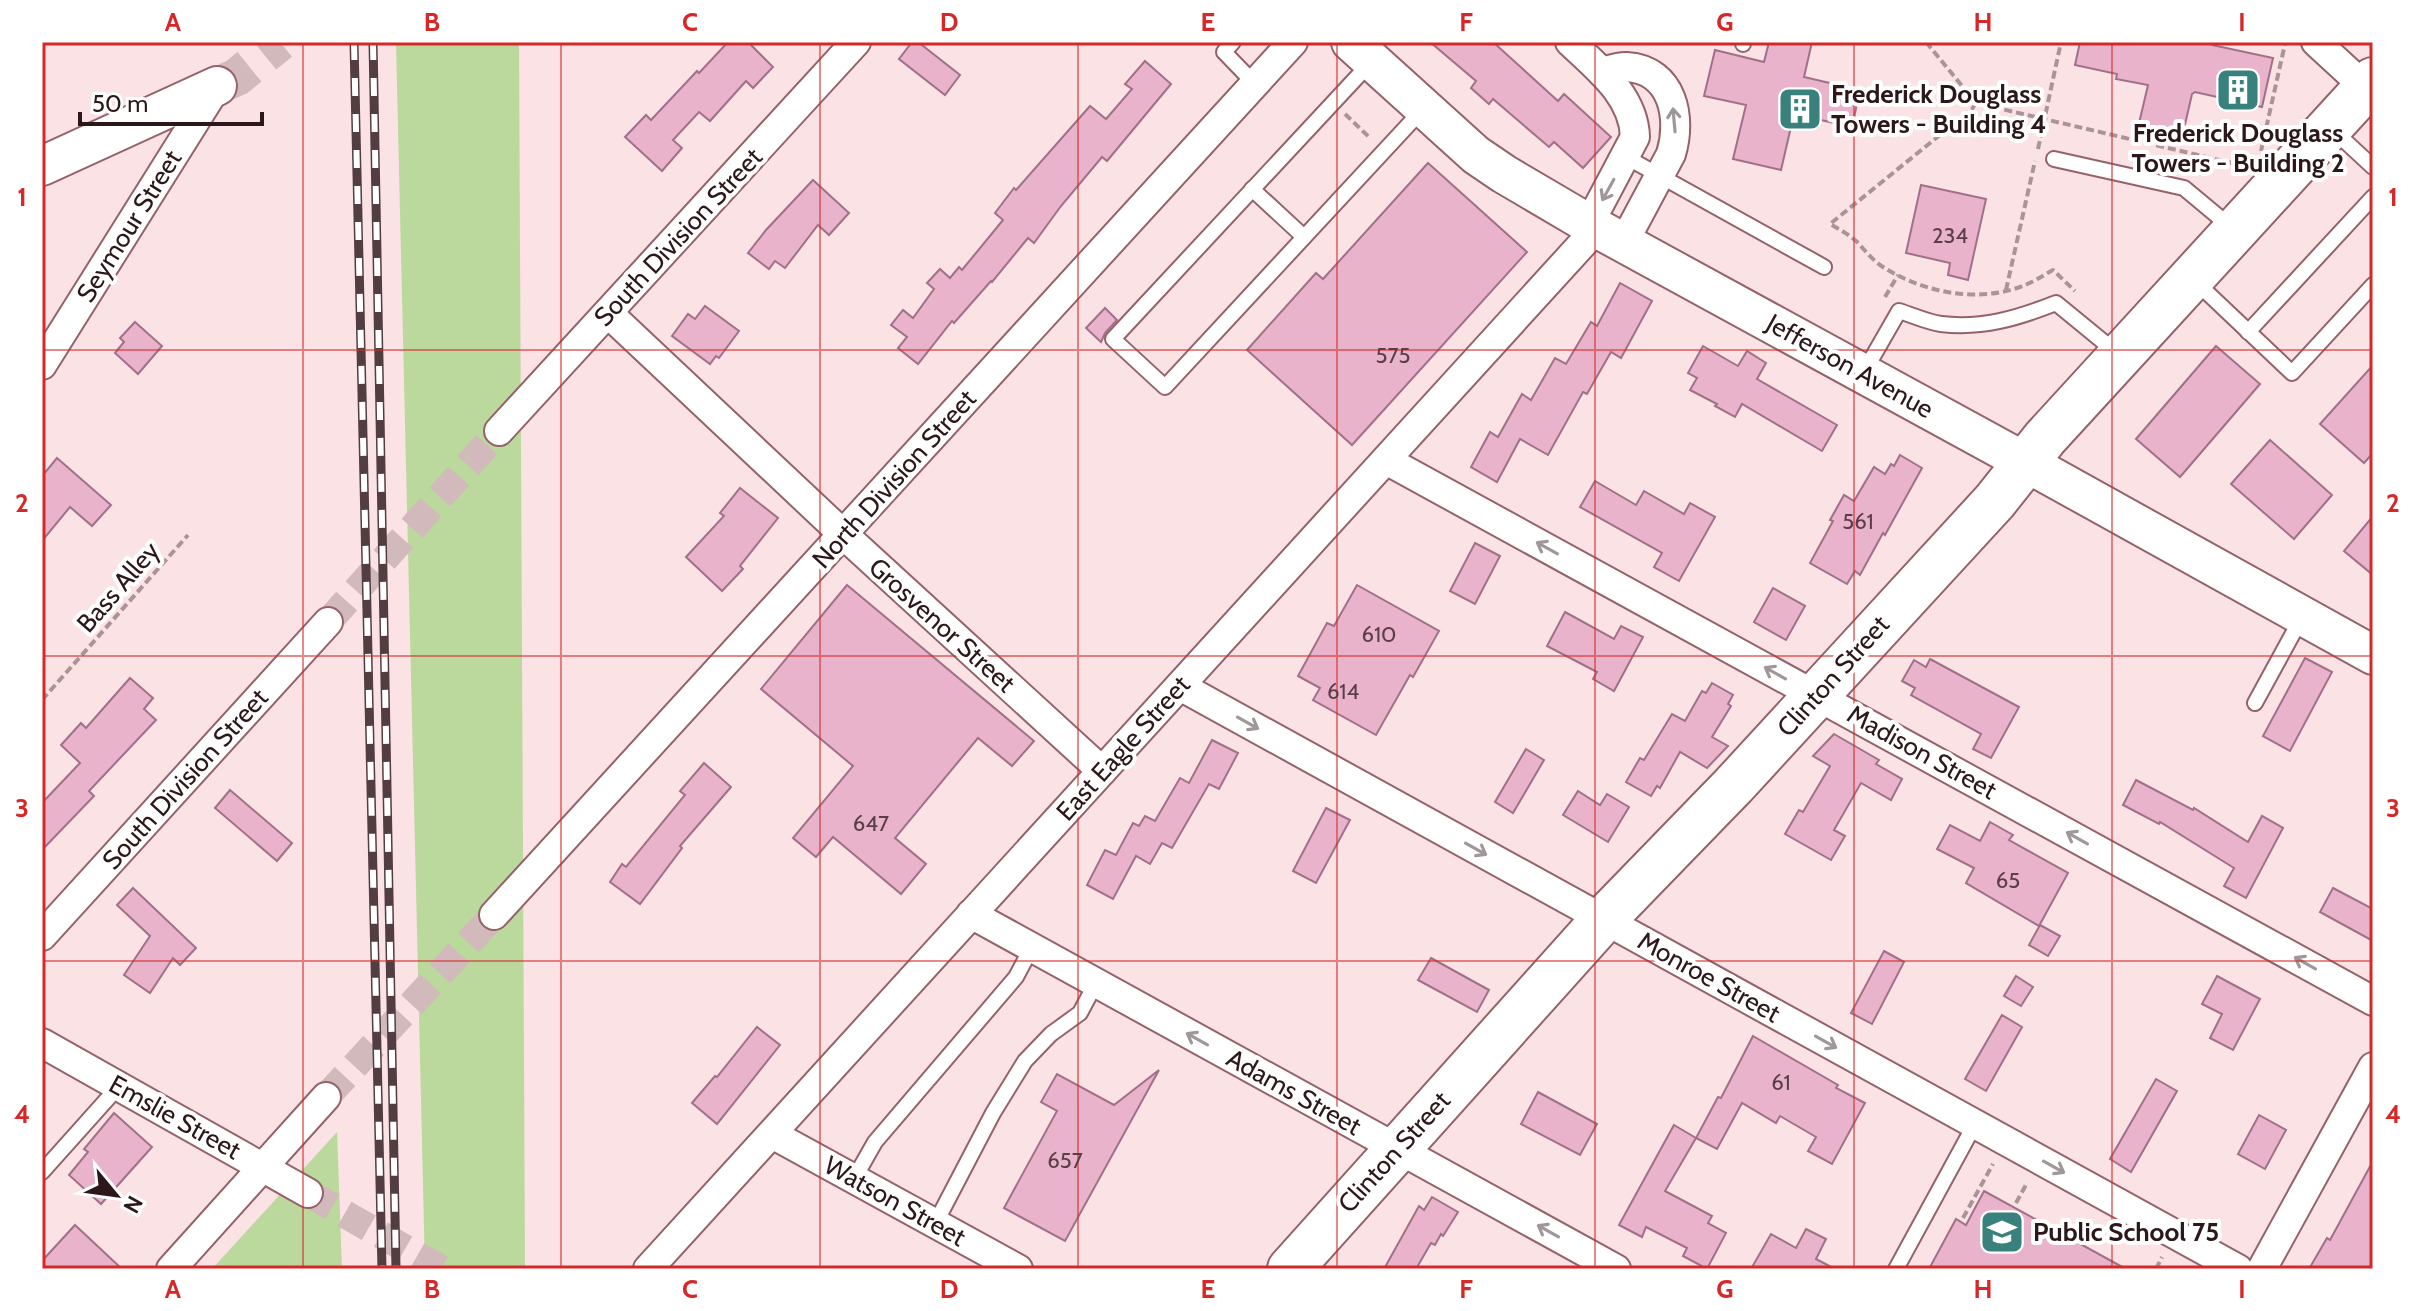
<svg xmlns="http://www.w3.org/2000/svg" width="2415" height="1311" viewBox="0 0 2415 1311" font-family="Cabin,sans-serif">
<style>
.green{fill:#bbd89d}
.building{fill:#e8b3cb;stroke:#a17088;stroke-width:2}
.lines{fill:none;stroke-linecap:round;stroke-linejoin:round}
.street-tunnel{stroke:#d2b9bc;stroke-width:28;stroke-dasharray:28 14;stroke-linecap:butt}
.secondary-tunnel{stroke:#d2b9bc;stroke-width:38;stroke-dasharray:38 19;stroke-linecap:butt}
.lane-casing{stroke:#96626a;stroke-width:18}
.street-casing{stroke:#96626a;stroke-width:32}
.secondary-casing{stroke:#96626a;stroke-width:42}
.primary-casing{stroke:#96626a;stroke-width:48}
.path{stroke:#ab9497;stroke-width:4;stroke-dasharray:8 4;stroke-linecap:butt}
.lane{stroke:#fff;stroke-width:14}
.street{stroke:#fff;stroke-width:28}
.secondary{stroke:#fff;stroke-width:38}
.primary{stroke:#fff;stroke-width:44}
.rail-casing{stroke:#523d40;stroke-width:9}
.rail{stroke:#fff;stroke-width:6;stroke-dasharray:18;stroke-linecap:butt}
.oneway{stroke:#a09798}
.grid{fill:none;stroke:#d62828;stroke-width:2;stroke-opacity:0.55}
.labels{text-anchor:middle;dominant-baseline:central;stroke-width:8;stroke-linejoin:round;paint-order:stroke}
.number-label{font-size:22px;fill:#5b3e46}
.poi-label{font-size:26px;font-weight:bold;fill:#2c171a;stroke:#fff;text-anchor:start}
.street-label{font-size:26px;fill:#2c171a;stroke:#fff}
.neatline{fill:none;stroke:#d62828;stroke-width:3}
.grid-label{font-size:26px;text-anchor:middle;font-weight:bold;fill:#d62828}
</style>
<rect width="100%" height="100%" fill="#fbe2e5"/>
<g class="green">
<polygon points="396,42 519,42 525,1269 425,1269"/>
<polygon points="337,1132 342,1269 212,1269"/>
</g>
<g class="building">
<polygon points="728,42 748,42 773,67 753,88 746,81 710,121 699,112 673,140 682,148 662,171 625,137 646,115 651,120 697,71 699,73"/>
<polygon points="912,42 918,42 960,75 945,95 899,59"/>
<polygon points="1430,42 1493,42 1558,101 1564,94 1611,137 1583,168 1554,142 1549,147 1493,99 1489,104 1471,88 1476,81"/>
<polygon points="1769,42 1812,42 1804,77 1860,90 1852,127 1794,114 1781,170 1733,159 1746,105 1704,96 1715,50 1764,62"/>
<polygon points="2080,42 2212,42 2212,45 2273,58 2262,107 2195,92 2192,94 2181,142 2137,132 2148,85 2116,79 2117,74 2075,65"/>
<polygon points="1145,61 1171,84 1107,161 1102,157 1061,206 1034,243 1028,238 992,282 991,281 954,323 952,321 918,364 898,348 907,337 891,325 903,310 913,318 934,289 927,283 940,269 950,278 959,267 962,270 1003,220 995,213 1014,188 1016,190 1090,106 1106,119 1132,89 1125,84"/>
<polygon points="1428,163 1527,252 1352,445 1247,350 1316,273 1323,279"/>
<polygon points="813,180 849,213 829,235 818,225 785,268 775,261 769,269 748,253 766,230"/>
<polygon points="1921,185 1986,199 1968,280 1948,275 1950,263 1906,253"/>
<polygon points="1620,283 1652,301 1621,358 1611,352 1587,394 1583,392 1548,455 1520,439 1497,482 1471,467 1490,432 1498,437 1522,394 1531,400 1555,358 1566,364 1591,322 1597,326"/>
<polygon points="705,306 739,331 719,358 716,356 710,364 672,336 688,314 695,319"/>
<polygon points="1105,308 1117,320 1105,333 1101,342 1086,328"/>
<polygon points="135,322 162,346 138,374 115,353 124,342 120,338"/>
<polygon points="1703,346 1738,366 1747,351 1766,363 1757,379 1837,425 1822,451 1742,404 1735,417 1715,406 1717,404 1690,390 1697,378 1688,373"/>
<polygon points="2216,346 2260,384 2180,477 2136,439"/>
<polygon points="2373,365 2373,453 2364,463 2320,424"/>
<polygon points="2270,440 2332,495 2294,539 2231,484"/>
<polygon points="1900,455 1922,468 1885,535 1883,533 1860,575 1855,571 1847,584 1810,563 1833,521 1830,520 1844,495 1854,501 1874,467 1885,474 1891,464 1894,466"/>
<polygon points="57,458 111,505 92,526 70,507 42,541 42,476"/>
<polygon points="1595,481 1636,505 1644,491 1684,514 1690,503 1715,517 1679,581 1654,567 1662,553 1580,507"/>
<polygon points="740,488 778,518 740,566 743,569 722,591 686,557 724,516 720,513"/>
<polygon points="2373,516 2373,575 2344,551"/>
<polygon points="1475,543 1500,556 1475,604 1450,591"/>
<polygon points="847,585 1034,741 1012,766 978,738 895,838 926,864 901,894 833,837 816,857 793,838 853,766 761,689"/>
<polygon points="1357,585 1439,631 1413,677 1410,675 1376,735 1313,700 1320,688 1298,676 1327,623 1334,626"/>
<polygon points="1773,588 1805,606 1786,640 1754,622"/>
<polygon points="1565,612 1614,639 1621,626 1643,637 1614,691 1593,679 1597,672 1547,646"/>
<polygon points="2305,658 2332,672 2290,751 2263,736"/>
<polygon points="1930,659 2019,707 1991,758 1973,749 1981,734 1911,695 1915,688 1902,681 1914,660 1926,667"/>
<polygon points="130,678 153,698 144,709 156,720 89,791 94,796 42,850 42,803 80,763 61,745 81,723 86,728"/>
<polygon points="1712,683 1733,695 1728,704 1731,706 1712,737 1728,746 1707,768 1680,752 1660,788 1657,786 1651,796 1626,782 1640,758 1644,760 1672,714 1685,721 1702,691 1706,693"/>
<polygon points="1834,734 1879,760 1876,764 1902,779 1891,800 1861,783 1834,830 1845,836 1831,860 1785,834 1799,810 1803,812 1830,766 1813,756"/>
<polygon points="1212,740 1238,753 1219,789 1209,784 1172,848 1162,843 1150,864 1136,856 1113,899 1087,885 1105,850 1116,855 1133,823 1139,826 1145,816 1155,821 1180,778 1189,783"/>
<polygon points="1526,749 1544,760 1513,813 1495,802"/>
<polygon points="704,763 731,787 680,846 682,848 640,904 610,882 622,864 626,867 685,795 680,791"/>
<polygon points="2136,780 2193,810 2194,808 2248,842 2262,816 2283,828 2246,898 2224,886 2234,868 2160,822 2159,824 2123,805"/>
<polygon points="230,790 292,843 277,861 215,808"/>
<polygon points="1578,791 1600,805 1607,794 1629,807 1608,842 1563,815"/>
<polygon points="1326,808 1350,820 1316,883 1293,871"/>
<polygon points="1990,822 2013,835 2009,840 2068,873 2039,926 1966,883 1974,868 1937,849 1950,825 1980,841"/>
<polygon points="133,888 196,948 180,965 173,958 150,993 124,975 150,936 117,905"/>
<polygon points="2333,888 2373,909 2373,941 2320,912"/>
<polygon points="2040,925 2060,936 2048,956 2029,945"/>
<polygon points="1884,951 1904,962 1872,1024 1851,1013"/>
<polygon points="1431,958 1489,990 1477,1012 1418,980"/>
<polygon points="2016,976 2033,987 2021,1006 2004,996"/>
<polygon points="2217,976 2260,999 2233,1050 2210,1038 2222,1014 2202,1004"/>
<polygon points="2002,1015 2022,1027 1986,1091 1965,1079"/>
<polygon points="757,1027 780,1045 717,1124 692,1103 715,1076 717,1077"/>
<polygon points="1753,1036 1838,1085 1836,1088 1865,1103 1832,1164 1808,1151 1816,1137 1780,1116 1776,1123 1742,1103 1717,1149 1696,1138 1718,1097 1721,1098"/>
<polygon points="1159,1070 1065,1241 1004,1208 1057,1111 1041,1102 1057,1074 1114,1105"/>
<polygon points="2156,1079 2177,1091 2131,1172 2110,1159"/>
<polygon points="1538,1092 1597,1124 1580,1155 1521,1124"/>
<polygon points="114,1113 152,1147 101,1204 69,1175 88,1152 84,1149"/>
<polygon points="2259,1115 2286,1130 2265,1169 2238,1154"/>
<polygon points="1674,1125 1696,1138 1665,1191 1712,1216 1708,1223 1726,1233 1707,1269 1683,1256 1687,1248 1646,1227 1642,1237 1619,1225"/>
<polygon points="2373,1161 2373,1269 2309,1269 2327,1238 2330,1240"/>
<polygon points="1984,1191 2126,1269 1929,1269 1956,1219 1966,1225"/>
<polygon points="1432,1197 1458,1212 1443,1236 1441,1234 1435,1245 1431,1243 1416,1269 1384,1269 1419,1206 1424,1210"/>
<polygon points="75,1225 122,1269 42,1269 42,1261"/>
<polygon points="1806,1229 1826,1239 1816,1259 1835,1269 1751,1269 1771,1234 1796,1248"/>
</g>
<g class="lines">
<g class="street-tunnel">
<polyline points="328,622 499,431"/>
<polyline points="326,1097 494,915"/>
<polyline points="308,1193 441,1269"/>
</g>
<polyline class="secondary-tunnel" points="217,86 237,77 280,42"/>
<g class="lane-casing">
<g id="lane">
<polyline points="1233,42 1224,52 1254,83"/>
<polyline points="1743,42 1743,44"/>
<polyline points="1372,61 1113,339 1165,387 1424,108"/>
<polyline points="2332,129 2373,167"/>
<polyline points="1626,157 1824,267"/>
<polyline points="2054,159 2184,188 2232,228"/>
<polyline points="1252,189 1304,237"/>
<polyline points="2196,282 2292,373 2373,285"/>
<polyline points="2248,332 2373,197"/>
<path d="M1864 372 1899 311C1912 315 1927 322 1941 324 1982 329 2018 318 2056 303L2117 353"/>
<polyline points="2255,703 2302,617"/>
<polyline points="42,1172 119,1086"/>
<polyline points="854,1179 875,1142 1016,977 1032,947"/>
<polyline points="935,1224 993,1113 1025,1061 1051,1034 1080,1013 1096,983"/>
<polyline points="1896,1269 1975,1124"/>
</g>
</g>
<g class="street-casing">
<g id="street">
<path d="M1570 42C1598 68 1634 96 1635 137L1589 224"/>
<polyline points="2316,42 2366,88"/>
<path d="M1602 72C1610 70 1619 66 1627 67 1673 70 1682 118 1671 154L1624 242"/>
<polyline points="608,313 844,535 1102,771"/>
<polyline points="42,365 217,86"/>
<polyline points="499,431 856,42"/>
<polyline points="1386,460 2373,1001"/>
<polyline points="1180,686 2238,1269"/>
<polyline points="971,914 1616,1269"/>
<polyline points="494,915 1293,42"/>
<polyline points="42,936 328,622"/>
<polyline points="42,1043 308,1193"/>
<polyline points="772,1134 1018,1269"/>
<polyline points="171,1269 326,1097"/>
<polyline points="648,1269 1597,228"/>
<polyline points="2262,1269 2373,1067"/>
</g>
</g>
<g class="secondary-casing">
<g id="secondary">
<polyline points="1351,42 1476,155 1504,174 1589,224 2056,479 2373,655"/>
<polyline points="42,166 217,86"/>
</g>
</g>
<g class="primary-casing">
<polyline id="primary" points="1290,1269 1604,919 1734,785 1995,501 2045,438 2373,80"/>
</g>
<g class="path">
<polyline points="1926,42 1976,103 2249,167"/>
<path d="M1976 103 1972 109 1830 224C1839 229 1848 234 1856 241 1865 250 1872 260 1883 267 1923 292 1974 303 2020 287 2032 283 2042 276 2053 270L2075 291"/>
<polyline points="1345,114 1370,138"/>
<polyline points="2038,149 2061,42"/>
<polyline points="2261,151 2285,44"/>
<polyline points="2006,290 2035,161"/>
<polyline points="1885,297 1898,275"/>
<polyline points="42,700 188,535"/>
<polyline points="2016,1203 2027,1183"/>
<polyline points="1963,1218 1993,1164"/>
<polyline points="2156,1269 2162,1257"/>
</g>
<use href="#lane" class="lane"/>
<use href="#street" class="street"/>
<use href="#secondary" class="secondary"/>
<use href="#primary" class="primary"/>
<g class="rail-casing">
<g id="rail">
<polyline points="354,42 382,1269"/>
<polyline points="373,42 396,1269"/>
</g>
</g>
<use href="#rail" class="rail"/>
</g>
<defs><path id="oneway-shaft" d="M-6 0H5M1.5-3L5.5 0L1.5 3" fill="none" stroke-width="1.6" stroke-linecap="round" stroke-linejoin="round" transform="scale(2)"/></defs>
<g class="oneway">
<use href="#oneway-shaft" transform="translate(1674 120) rotate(-95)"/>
<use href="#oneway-shaft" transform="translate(1608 190) rotate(119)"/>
<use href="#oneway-shaft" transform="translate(1547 548) rotate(-151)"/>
<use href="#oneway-shaft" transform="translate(1775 673) rotate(-151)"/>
<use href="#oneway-shaft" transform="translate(1248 723) rotate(29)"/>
<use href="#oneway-shaft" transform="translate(2077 838) rotate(-151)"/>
<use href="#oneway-shaft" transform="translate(1476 849) rotate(29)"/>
<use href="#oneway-shaft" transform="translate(2305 963) rotate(-151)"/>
<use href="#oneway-shaft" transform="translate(1197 1039) rotate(-151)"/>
<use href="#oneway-shaft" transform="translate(1826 1042) rotate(29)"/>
<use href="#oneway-shaft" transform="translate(2054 1167) rotate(29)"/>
<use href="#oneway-shaft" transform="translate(1548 1231) rotate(-151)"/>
</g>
<path class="grid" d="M303 42V1269M561 42V1269M820 42V1269M1078 42V1269M1337 42V1269M1595 42V1269M1854 42V1269M2112 42V1269M42 350H2373M42 656H2373M42 961H2373"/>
<defs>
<g id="building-square" transform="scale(2.3)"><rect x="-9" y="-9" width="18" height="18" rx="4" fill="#39817c" stroke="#fff"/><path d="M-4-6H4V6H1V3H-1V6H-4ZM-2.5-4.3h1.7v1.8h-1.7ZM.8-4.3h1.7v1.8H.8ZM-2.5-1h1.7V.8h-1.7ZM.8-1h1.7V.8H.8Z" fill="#fff"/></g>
<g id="school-square" transform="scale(2.3)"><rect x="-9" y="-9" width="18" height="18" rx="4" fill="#39817c" stroke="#fff"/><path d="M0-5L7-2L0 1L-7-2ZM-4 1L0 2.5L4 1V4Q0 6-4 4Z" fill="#fff"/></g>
</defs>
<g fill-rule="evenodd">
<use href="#building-square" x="2238" y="90"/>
<use href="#building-square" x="1800" y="109"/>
<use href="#school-square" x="2002" y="1232"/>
</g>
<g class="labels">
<g class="number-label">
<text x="1950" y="235">234</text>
<text x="1393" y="355">575</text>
<text x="1858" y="521">561</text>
<text x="1379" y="634">610</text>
<text x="1343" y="691">614</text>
<text x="871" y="823">647</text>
<text x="2008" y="880">65</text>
<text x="1781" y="1082">61</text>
<text x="1065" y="1160">657</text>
</g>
<g class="poi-label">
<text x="1831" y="94">Frederick Douglass<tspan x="1831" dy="30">Towers - Building 4</tspan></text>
<text x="2238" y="133" text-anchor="middle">Frederick Douglass<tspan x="2238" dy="30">Towers - Building 2</tspan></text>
<text x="2033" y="1232">Public School 75</text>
</g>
<g class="street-label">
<text transform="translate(129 226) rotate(-58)">Seymour Street</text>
<text transform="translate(678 237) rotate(-47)">South Division Street</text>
<text transform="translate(1850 366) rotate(29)">Jefferson Avenue</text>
<text transform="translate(894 479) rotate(-48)">North Division Street</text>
<text transform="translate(118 587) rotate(-49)">Bass Alley</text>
<text transform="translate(942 625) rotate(42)">Grosvenor Street</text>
<text transform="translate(1833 676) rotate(-48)">Clinton Street</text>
<text transform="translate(1123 748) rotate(-48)">East Eagle Street</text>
<text transform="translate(1922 752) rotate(29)">Madison Street</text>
<text transform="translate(185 779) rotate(-48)">South Division Street</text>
<text transform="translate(1709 977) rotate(29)">Monroe Street</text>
<text transform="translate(1294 1092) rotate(29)">Adams Street</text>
<text transform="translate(175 1117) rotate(29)">Emslie Street</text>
<text transform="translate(1394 1152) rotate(-48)">Clinton Street</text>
<text transform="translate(895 1201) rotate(29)">Watson Street</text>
</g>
</g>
<rect width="2415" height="1311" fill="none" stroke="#ffffff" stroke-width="88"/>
<g transform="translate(116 1195) rotate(119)" stroke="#ffffff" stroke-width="6" paint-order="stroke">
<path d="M0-6L14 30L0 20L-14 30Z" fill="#2c171a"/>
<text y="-12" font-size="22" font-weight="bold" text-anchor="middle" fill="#2c171a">N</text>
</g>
<path d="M80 112v12h182v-12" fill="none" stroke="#2c171a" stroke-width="4"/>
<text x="92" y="112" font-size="24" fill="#2c171a" stroke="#ffffff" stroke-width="6" paint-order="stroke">50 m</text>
<rect x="44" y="44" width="2327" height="1223" class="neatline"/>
<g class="grid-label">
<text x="173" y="31">A</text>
<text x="432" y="31">B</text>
<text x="690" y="31">C</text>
<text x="949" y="31">D</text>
<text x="1208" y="31">E</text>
<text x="1466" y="31">F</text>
<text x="1725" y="31">G</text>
<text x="1983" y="31">H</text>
<text x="2242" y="31">I</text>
<text x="22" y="206">1</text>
<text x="2393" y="206">1</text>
<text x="22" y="512">2</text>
<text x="2393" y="512">2</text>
<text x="22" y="817">3</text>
<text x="2393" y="817">3</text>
<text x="22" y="1123">4</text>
<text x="2393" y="1123">4</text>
<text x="173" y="1298">A</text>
<text x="432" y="1298">B</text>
<text x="690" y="1298">C</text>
<text x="949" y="1298">D</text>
<text x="1208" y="1298">E</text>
<text x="1466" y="1298">F</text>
<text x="1725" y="1298">G</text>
<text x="1983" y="1298">H</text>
<text x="2242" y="1298">I</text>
</g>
</svg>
